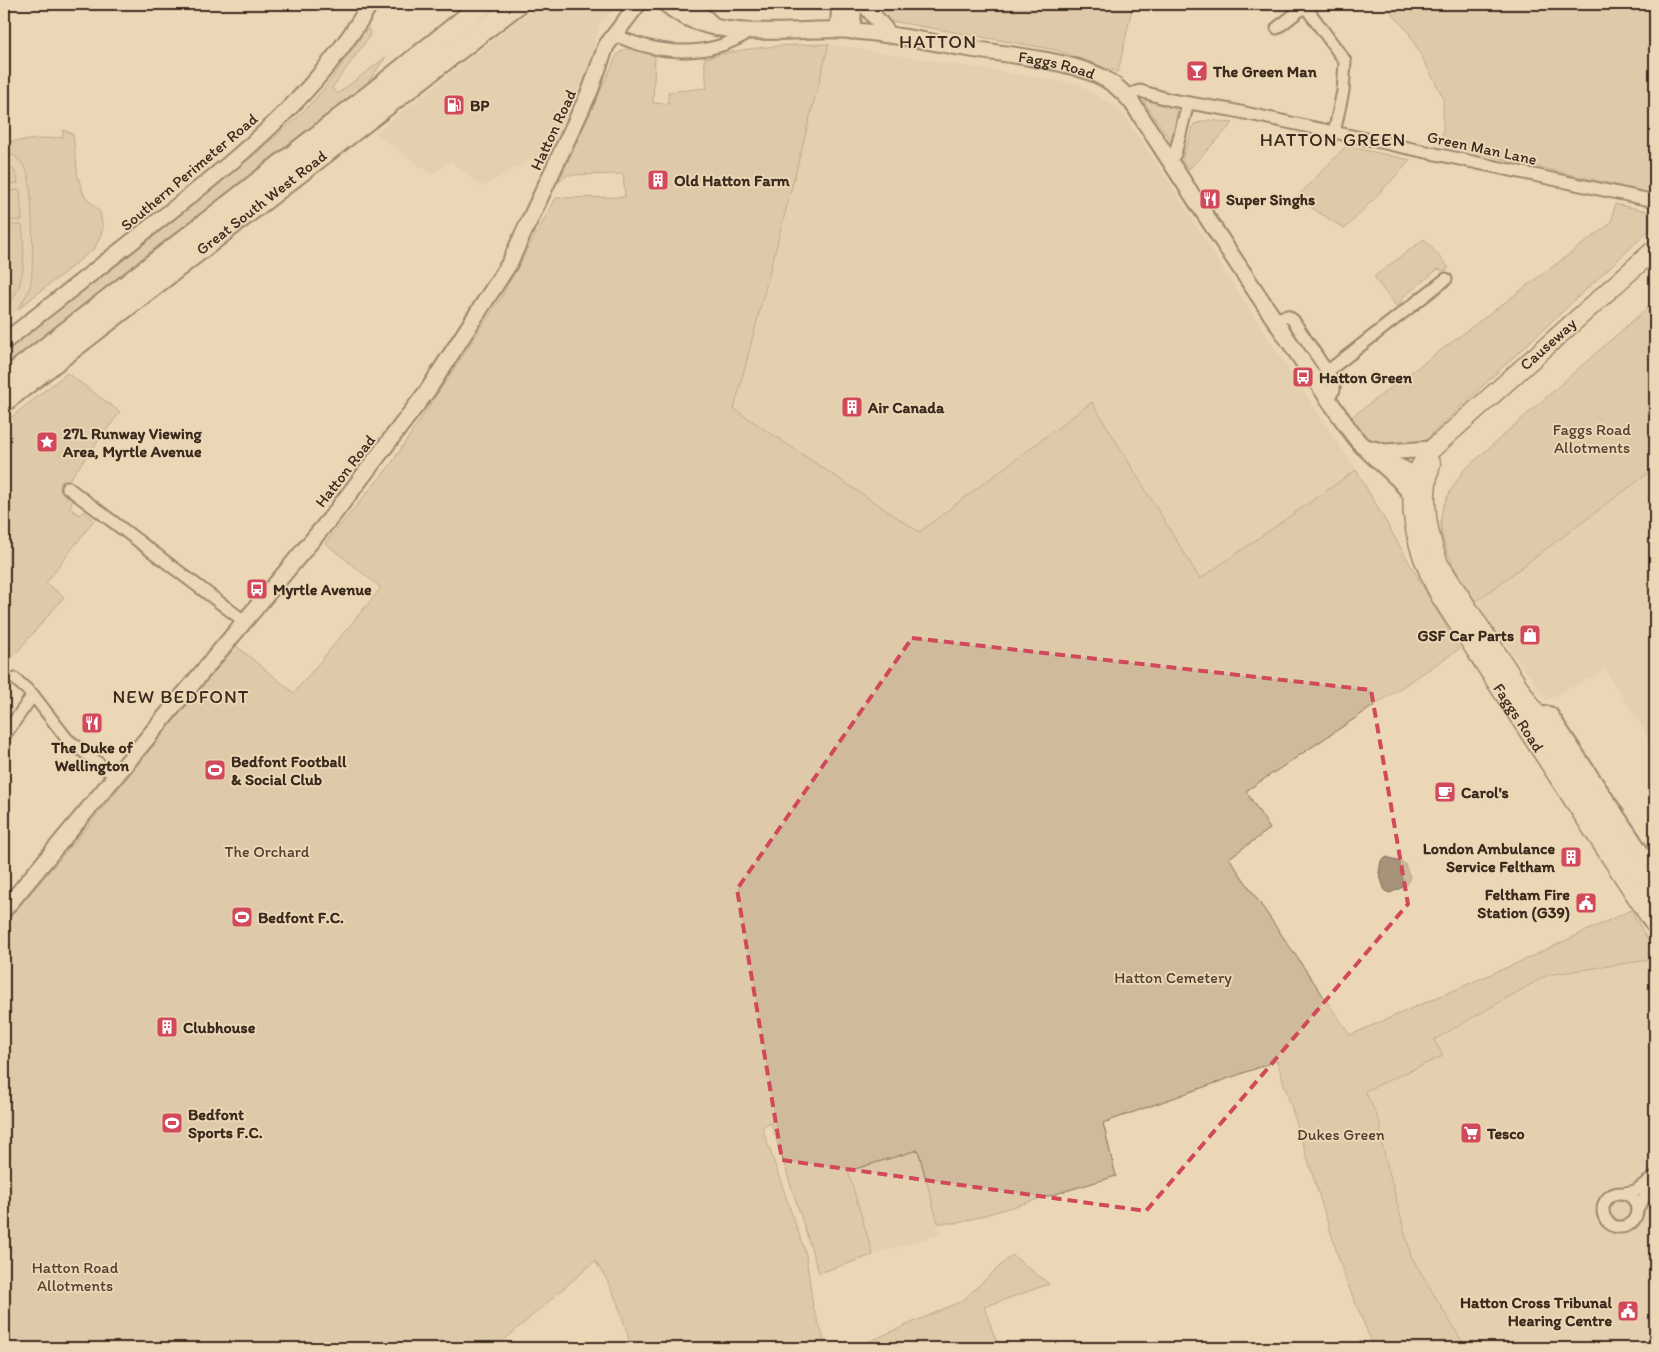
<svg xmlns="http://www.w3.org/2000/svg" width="1659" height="1352" viewBox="0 0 1659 1352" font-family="Itim,sans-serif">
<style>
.built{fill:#dcc8a8}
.green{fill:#cfbb9c;stroke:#85725d}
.water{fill:#a6937a;stroke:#7b6955}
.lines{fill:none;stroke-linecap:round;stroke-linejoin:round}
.street-casing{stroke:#3b2a1e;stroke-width:15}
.secondary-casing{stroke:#3b2a1e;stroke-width:19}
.primary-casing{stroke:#3b2a1e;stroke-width:21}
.highway-casing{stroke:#3b2a1e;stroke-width:24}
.street{stroke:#ebd7b5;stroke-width:11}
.secondary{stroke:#ebd7b5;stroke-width:15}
.primary{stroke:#ebd7b5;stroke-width:18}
.highway{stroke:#ebd7b5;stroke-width:20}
.marked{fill:none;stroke:#d1495b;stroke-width:4;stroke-dasharray:10 6;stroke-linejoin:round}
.labels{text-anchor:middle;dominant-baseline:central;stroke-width:4;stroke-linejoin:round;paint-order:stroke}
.street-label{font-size:16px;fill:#3b2a1e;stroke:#ebd7b5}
.poi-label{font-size:16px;font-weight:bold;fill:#3b2a1e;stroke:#ebd7b5;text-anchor:start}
.park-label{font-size:16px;fill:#514031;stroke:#ebd7b5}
.quarter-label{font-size:19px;letter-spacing:1px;fill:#3b2a1e;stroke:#ebd7b5}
</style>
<rect width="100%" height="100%" fill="#ebd7b5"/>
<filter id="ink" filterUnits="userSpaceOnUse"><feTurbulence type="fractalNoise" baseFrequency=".02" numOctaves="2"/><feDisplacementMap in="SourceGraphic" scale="10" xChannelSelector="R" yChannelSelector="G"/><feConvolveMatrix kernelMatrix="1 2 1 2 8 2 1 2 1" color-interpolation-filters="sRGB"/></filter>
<g filter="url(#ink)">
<g class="built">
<polygon points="539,4 619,4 599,25 583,90 548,165 535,157 482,187 451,161 432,175 375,133"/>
<polygon points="829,44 1078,84 1119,108 1165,175 1227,275 1356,470 1200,579 1092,402 919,532 734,409"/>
<polygon points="65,140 77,264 4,322 4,145"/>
<polygon points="1655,468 1655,747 1605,670 1547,700 1475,602"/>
<polygon points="1655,959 1655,1348 1466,1348 1411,1256 1381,1141 1381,1125 1365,1091 1443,1056 1434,1041 1547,975"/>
<polygon points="918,1150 941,1234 873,1255 848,1171"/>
</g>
<g class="green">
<polygon points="876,4 1133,4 1118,72 1056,50 891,21 882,15"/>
<polygon points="1384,4 1655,4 1655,194 1443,145 1443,97 1409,33"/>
<polygon points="368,28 370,34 367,40 332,88 337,94 386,57 367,83 4,370 4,352 138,249 257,153 303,112 323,90"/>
<path d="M829 44 734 409 919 532 1092 402 1200 579 1356 470 1459 649 1246 791 1270 829 1229 858 1350 1035 1524 960 1631 910 1655 953V959L1547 975 1434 1040 1443 1056 1365 1091 1381 1125V1141L1411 1256 1466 1348H1374L1344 1275 1277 1061 1103 1123 1116 1176 958 1223H938L918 1150 848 1171 873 1255 819 1273 771 1123 762 1127 806 1255 813 1307 827 1348H631C623 1316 614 1288 595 1261L495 1348H4V924L85 830 235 645 294 693 381 588 325 543 389 467 500 299 556 198 625 197 623 174 567 175 558 183 617 55C628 43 641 51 655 56L653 103 668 104V92L707 88 704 59C746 46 786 45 829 44Z"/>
<polygon points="1147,99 1175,108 1177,112 1172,143 1144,102"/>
<polygon points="1209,120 1233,123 1189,169 1182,160 1194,124"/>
<path d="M63 130 73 134 78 177 84 195 100 212 103 229 95 248 18 309C22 302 28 294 30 286 35 271 32 188 28 174 24 163 15 154 4 151V142L63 137Z"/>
<polygon points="1346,146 1411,160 1345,229 1296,198"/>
<path d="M4 162C13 168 17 172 18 183L4 185Z"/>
<polygon points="20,190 22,220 7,221 4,210 4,191"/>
<polygon points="1615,204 1655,213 1655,225 1441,425 1421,445 1376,444 1362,439 1349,419 1611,223"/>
<path d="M6 225H22C25 254 27 288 4 309V236H7Z"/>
<polygon points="1424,239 1449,268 1444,271 1438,269 1403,297 1401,304 1397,307 1375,279 1375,276"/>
<path d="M1655 301V468L1475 602C1460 579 1435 540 1442 512 1445 497 1456 483 1464 470Z"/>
<polygon points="67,373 120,412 66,484 72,502 70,508 79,515 84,511 94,520 46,583 64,597 10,660 4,655 4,423"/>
<polygon points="1012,1255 1049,1284 984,1307 998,1346 990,1348 854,1348 962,1301"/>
</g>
<polygon class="water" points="1387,857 1405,864 1410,877 1407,885 1390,893 1385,891 1379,873 1381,861"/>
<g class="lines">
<g class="street-casing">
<g id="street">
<polyline points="1305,6 1345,61 1343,91 1334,133"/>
<polyline points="1277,28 1308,4"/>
<path d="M613 34C657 55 708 59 749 32"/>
<polyline points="1127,95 1140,91 1171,100 1231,110 1655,201"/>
<polyline points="1169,160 1175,154 1188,103"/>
<polyline points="1274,319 1287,316 1293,320 1334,382 1334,390 1327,397"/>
<polyline points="1328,371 1446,279"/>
<polyline points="67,487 244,621"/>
<polyline points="15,679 33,695 67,739 115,776"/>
<polyline points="1532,717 1547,712 1551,713 1655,870"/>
<polyline points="4,736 33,695"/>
<circle cx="1620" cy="1210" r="17"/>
<polyline points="1625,1193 1635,1191 1655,1177"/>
<polyline points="1637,1210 1644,1198 1655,1190"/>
</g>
</g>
<g class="secondary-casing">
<g id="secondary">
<path id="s1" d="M666 4C712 44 786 28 842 30 883 32 924 41 965 48 1007 55 1055 58 1095 74 1110 80 1123 91 1133 104 1204 214 1276 324 1351 432 1368 457 1397 472 1413 498"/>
<polyline points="689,4 710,22"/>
<polyline points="864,4 890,35"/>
<polyline points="838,30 840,4"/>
<polyline points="852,31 854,4"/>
<path d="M4 342C54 303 104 264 153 225 235 161 318 95 370 4"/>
<polyline points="1362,446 1385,452 1432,449"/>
<polyline points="1378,457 1427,480"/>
<polyline points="4,910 334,514 428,390 509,264 590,91 606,46 638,4"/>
</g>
</g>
<g class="primary-casing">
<g id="primary">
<path id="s2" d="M1655 249 1432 449C1395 491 1418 554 1440 596L1655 925"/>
<path d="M1431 464C1421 497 1427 532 1439 564L1655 896"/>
</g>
</g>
<g class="highway-casing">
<g id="highway">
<polyline points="4,381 373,93 484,4"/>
<path id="s3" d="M4 401 517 4"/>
</g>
</g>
<use href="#street" class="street"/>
<use href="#secondary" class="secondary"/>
<use href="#primary" class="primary"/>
<use href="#highway" class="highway"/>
</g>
</g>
<path d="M0 0H1659V1352H0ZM912 638 1371 690 1408 904 1146 1211 782 1160 737 889Z" fill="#ebd7b5" fill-opacity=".55" fill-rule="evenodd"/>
<path class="marked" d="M912 638 1371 690 1408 904 1146 1211 782 1160 737 889Z"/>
<defs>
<g id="bar-square" transform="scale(1.125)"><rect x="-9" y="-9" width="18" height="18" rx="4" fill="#d1495b" stroke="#ebd7b5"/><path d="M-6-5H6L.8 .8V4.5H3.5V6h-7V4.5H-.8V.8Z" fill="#fff"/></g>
<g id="fuel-square" transform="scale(1.125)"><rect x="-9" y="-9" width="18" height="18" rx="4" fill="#d1495b" stroke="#ebd7b5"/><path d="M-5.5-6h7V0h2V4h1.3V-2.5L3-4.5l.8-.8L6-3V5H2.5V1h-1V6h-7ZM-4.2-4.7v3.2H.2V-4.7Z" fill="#fff"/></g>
<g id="building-square" transform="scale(1.125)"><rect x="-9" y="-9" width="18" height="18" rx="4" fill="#d1495b" stroke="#ebd7b5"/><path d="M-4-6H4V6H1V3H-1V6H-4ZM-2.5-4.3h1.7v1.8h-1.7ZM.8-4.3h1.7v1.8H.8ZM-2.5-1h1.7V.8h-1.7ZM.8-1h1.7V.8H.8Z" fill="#fff"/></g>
<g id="restaurant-square" transform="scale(1.125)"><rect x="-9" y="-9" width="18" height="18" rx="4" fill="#d1495b" stroke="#ebd7b5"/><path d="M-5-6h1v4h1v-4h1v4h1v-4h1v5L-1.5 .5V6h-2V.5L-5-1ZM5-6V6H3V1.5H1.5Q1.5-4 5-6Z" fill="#fff"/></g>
<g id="bus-square" transform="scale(1.125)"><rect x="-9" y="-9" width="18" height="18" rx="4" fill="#d1495b" stroke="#ebd7b5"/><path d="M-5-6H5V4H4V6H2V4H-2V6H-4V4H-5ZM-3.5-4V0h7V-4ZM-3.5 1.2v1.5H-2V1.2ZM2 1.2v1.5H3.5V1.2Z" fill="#fff"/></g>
<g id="sight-square" transform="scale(1.125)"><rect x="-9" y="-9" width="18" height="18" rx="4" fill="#d1495b" stroke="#ebd7b5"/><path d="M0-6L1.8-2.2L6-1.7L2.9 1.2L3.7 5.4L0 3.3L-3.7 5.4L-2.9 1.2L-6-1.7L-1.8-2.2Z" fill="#fff"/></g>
<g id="shop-square" transform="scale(1.125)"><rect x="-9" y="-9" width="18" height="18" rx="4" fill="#d1495b" stroke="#ebd7b5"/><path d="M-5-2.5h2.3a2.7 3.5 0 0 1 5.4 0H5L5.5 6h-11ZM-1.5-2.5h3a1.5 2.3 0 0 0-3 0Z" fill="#fff"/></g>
<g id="stadium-square" transform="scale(1.125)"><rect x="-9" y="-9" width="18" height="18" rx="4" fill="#d1495b" stroke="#ebd7b5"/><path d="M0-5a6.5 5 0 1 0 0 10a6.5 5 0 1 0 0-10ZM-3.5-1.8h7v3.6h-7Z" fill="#fff"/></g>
<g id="cafe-square" transform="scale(1.125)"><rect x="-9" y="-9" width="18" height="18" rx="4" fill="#d1495b" stroke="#ebd7b5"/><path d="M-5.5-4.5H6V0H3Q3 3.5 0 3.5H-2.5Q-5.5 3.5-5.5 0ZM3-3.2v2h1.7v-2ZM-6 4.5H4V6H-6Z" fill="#fff"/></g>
<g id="civic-square" transform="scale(1.125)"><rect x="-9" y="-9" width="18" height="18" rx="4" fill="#d1495b" stroke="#ebd7b5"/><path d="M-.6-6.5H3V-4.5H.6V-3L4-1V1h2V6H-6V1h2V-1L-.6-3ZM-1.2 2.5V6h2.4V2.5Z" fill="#fff"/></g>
<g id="supermarket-square" transform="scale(1.125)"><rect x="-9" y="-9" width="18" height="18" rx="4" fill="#d1495b" stroke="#ebd7b5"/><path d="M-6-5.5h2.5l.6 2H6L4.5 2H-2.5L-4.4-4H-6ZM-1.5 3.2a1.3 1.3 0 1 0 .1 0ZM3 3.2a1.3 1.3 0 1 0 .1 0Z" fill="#fff"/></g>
</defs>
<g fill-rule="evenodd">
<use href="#bar-square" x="1197" y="71"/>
<use href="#fuel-square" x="454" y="105"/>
<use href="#building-square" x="658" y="180"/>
<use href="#restaurant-square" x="1210" y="199"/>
<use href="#bus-square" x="1303" y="377"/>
<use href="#building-square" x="852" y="407"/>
<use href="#sight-square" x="47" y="442"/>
<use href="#bus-square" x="257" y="589"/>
<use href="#shop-square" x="1530" y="635"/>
<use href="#restaurant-square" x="92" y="723"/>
<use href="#stadium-square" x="215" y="770"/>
<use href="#cafe-square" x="1445" y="792"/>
<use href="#building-square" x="1571" y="857"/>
<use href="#civic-square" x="1586" y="903"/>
<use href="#stadium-square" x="242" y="917"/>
<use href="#building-square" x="167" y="1027"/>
<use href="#stadium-square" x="172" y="1123"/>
<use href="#supermarket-square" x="1471" y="1133"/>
<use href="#civic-square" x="1628" y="1311"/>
</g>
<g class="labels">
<g class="street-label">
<text stroke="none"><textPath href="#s1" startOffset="400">Faggs Road</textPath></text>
<text transform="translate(553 130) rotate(-65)">Hatton Road</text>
<text transform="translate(1482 148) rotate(12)">Green Man Lane</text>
<text transform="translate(189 172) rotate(-40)">Southern Perimeter Road</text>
<text stroke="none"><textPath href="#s3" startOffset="325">Great South West Road</textPath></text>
<text transform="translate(1548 344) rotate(-42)">Causeway</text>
<text transform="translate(345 471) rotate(-52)">Hatton Road</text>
<text stroke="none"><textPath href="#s2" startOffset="601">Faggs Road</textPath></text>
</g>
<g class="poi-label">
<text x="1213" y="71">The Green Man</text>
<text x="470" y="105">BP</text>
<text x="674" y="180">Old Hatton Farm</text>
<text x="1226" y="199">Super Singhs</text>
<text x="1319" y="377">Hatton Green</text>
<text x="868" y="407">Air Canada</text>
<text x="63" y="433">27L Runway Viewing<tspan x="63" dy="18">Area, Myrtle Avenue</tspan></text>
<text x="273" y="589">Myrtle Avenue</text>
<text x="1514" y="635" text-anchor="end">GSF Car Parts</text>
<text x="92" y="747" text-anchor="middle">The Duke of<tspan x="92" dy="18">Wellington</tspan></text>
<text x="231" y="761">Bedfont Football<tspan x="231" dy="18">&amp; Social Club</tspan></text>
<text x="1461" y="792">Carol's</text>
<text x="1555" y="848" text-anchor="end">London Ambulance<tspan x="1555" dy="18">Service Feltham</tspan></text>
<text x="1570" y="894" text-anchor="end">Feltham Fire<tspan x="1570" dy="18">Station (G39)</tspan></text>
<text x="258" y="917">Bedfont F.C.</text>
<text x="183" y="1027">Clubhouse</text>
<text x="188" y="1114">Bedfont<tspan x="188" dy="18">Sports F.C.</tspan></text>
<text x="1487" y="1133">Tesco</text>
<text x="1612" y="1302" text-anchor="end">Hatton Cross Tribunal<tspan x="1612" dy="18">Hearing Centre</tspan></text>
</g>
<g class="park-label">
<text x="1592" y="429">Faggs Road<tspan x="1592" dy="18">Allotments</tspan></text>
<text x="267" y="851">The Orchard</text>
<text x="1173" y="977">Hatton Cemetery</text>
<text x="1341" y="1134">Dukes Green</text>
<text x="75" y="1267">Hatton Road<tspan x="75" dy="18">Allotments</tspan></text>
</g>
<g class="quarter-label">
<text x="938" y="41">HATTON</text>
<text x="1333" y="139">HATTON GREEN</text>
<text x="181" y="696">NEW BEDFONT</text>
</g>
</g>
<rect width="1659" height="1352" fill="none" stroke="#ebd7b5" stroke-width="20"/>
<rect x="10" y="10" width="1639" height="1332" fill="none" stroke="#3b2a1e" stroke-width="2" filter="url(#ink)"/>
</svg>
